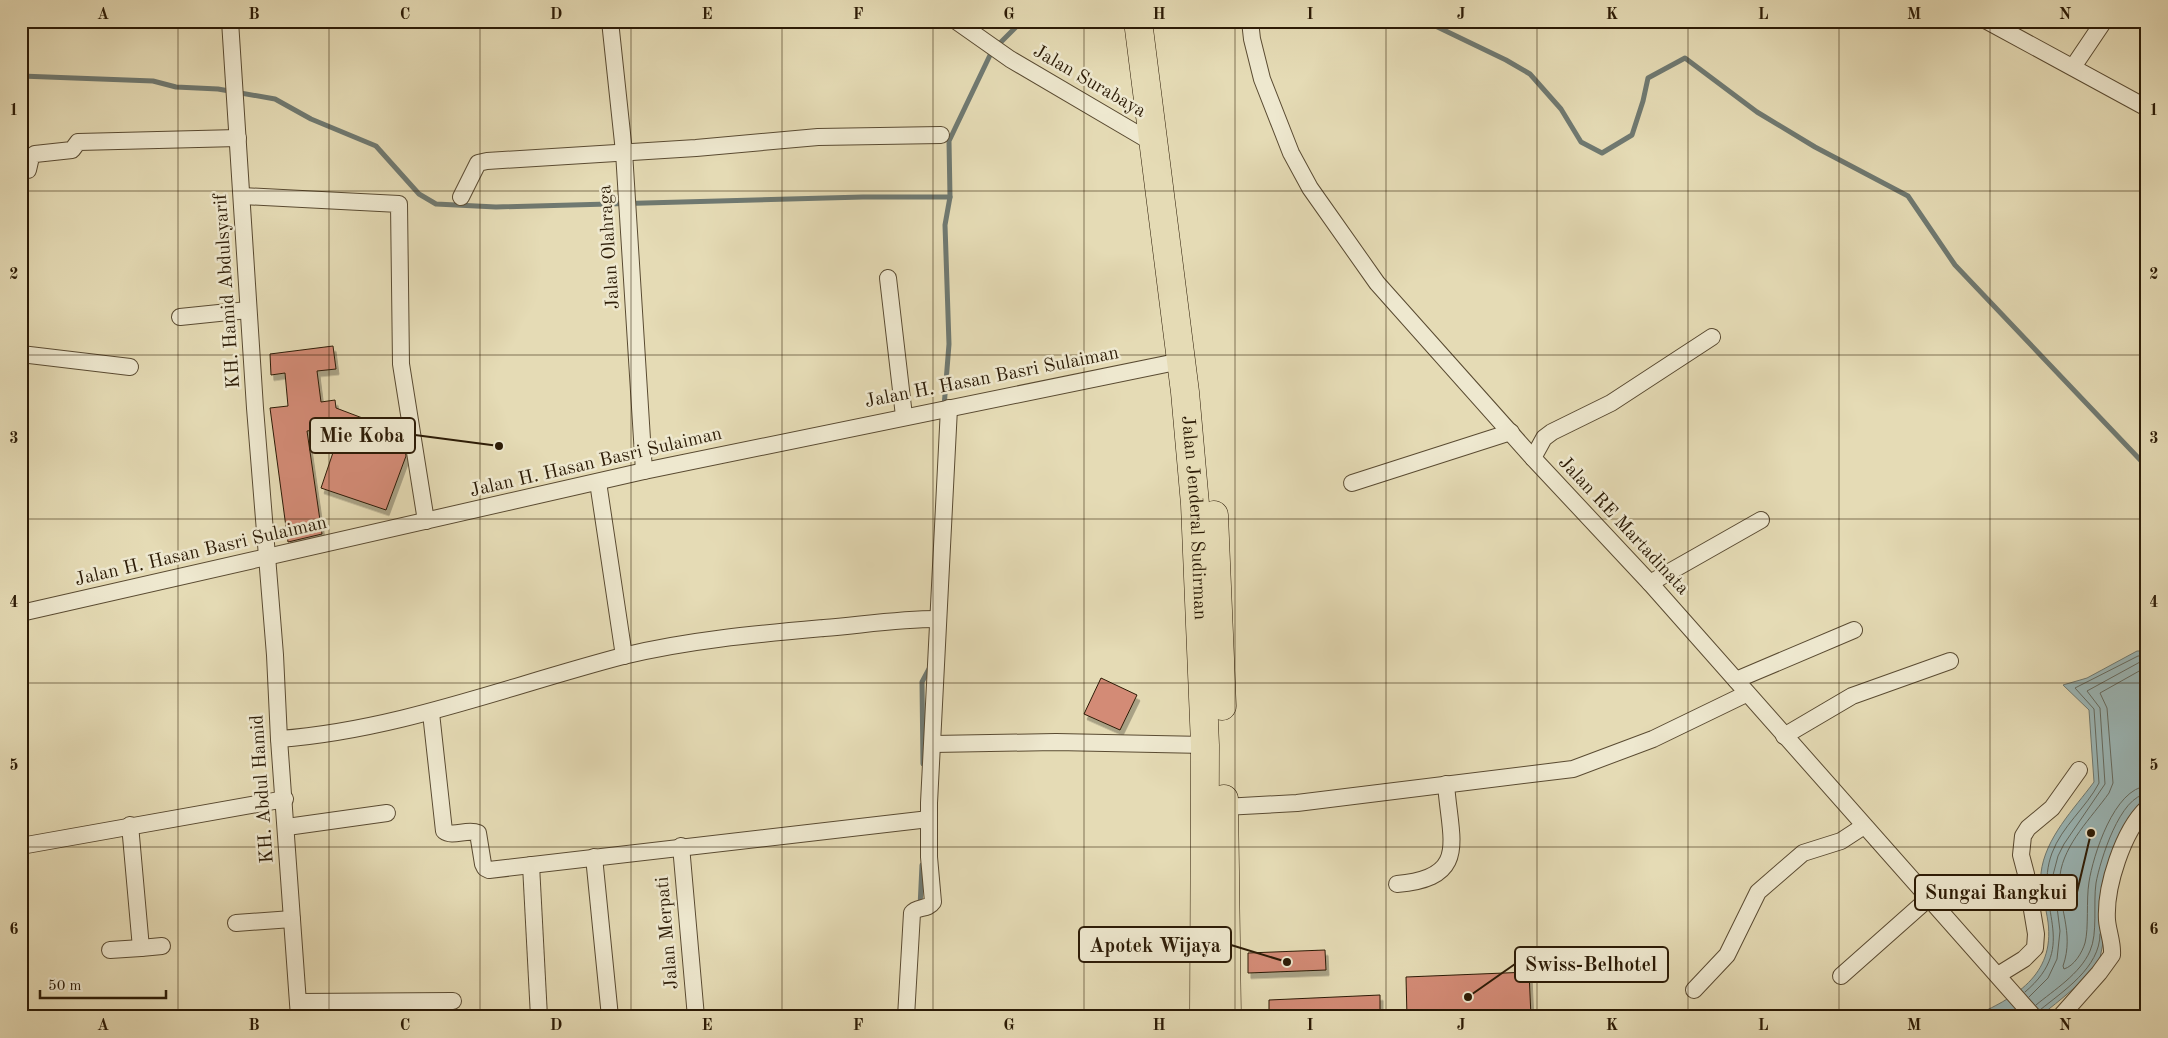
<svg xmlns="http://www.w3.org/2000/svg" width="2168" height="1038" viewBox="0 0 2168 1038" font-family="'Old Standard TT',serif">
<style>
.water{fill:#9bb8b9;stroke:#6f7971}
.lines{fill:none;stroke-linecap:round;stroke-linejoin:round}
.shore{stroke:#646a60;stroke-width:1}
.stream{stroke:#6f7971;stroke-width:5}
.building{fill:#d38b76;stroke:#2c1b06;filter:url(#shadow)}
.street-casing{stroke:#5a4b32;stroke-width:18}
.highway-casing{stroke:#2c1b06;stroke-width:29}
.street{stroke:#eee8cf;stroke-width:16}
.highway{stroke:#e5dbb5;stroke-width:28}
.grid{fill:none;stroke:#2c1b06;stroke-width:1;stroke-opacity:0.55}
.labels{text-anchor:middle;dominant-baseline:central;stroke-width:5;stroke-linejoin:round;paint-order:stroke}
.street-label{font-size:19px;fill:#2c1b06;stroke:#eee8cf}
.leader{fill:none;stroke:#2c1b06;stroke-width:2}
.callout-dot{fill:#2c1b06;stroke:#eee8cf;stroke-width:2}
.callout{fill:#eee8cf;stroke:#2c1b06;stroke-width:2}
.callout-label{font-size:20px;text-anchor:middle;font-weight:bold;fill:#2c1b06}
.neatline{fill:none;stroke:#2c1b06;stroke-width:2}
.grid-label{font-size:16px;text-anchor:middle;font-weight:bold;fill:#2c1b06}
</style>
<defs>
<filter id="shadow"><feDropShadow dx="3" dy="5.5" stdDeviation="0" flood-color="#0004"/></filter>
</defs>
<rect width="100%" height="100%" fill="#e5dbb5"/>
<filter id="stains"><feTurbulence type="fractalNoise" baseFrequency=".004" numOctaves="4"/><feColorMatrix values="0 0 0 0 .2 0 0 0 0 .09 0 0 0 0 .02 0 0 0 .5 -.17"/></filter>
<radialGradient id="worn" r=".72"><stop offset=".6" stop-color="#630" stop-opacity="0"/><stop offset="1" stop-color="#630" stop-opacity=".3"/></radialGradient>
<path class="water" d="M2137 651H2147V804L2126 828 2100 958C2085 982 2061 999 2039 1017H1972C2014 998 2055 976 2048 922 2046 907 2040 889 2041 873 2045 838 2074 809 2094 782L2089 710 2063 685 2087 678Z"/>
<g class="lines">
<g class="shore">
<path d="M2147 669 2141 670 2100 693 2107 708 2113 783 2109 793C2092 817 2064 844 2060 875 2057 906 2075 932 2063 966L2064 969C2074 966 2082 953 2085 943 2089 928 2086 900 2089 882 2093 856 2114 788 2147 786"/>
<path d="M2025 992C2082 944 2032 907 2052 853 2062 826 2086 808 2099 783L2094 709 2075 688 2138 656H2147"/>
<polyline points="2029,997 2048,978 2057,959 2060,931 2053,875 2058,856 2064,844 2105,784 2100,708 2087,691 2140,662 2147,662"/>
<path d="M2036 1005C2054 990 2080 974 2090 951 2098 933 2093 904 2096 883 2100 861 2120 795 2147 794"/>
<path d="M2040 1010C2063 991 2100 968 2100 934"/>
</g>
<g class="stream">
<polyline points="1425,21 1506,60 1530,74 1561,109 1581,142 1602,153 1632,135 1643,101 1648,78 1685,58 1757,112 1815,147 1908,196 1955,265 2147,467"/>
<polyline points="21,76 153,81 176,87 218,89 275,99 311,119 376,146 419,194 436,204 496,207 863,197 950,197"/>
<polyline points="944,407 949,344 945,225 950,197 949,141 992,51 1022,21"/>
<polyline points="923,764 922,682 930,667"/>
<polyline points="920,907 922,865"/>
</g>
</g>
<g class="building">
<polygon points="333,346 336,369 317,371 321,402 335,400 336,408 402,433 406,456 386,510 321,488 342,426 307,431 322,534 288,542 270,408 288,406 285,373 271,375 270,354"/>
<polygon points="1101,678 1137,695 1120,730 1084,714"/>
<polygon points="1325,950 1326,970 1248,973 1248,953"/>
<polygon points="1529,972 1531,1017 1407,1017 1406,977"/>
<polygon points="1380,995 1380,1017 1269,1017 1269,1000"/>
</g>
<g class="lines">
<g class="street-casing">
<g id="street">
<polyline points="230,21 255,408 275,655 279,739 299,1017"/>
<polyline points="610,21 624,152 644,471"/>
<polyline points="956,21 1010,59 1153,143"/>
<polyline points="1250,21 1252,39 1262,79 1291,153 1310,188 1377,283 1533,458 1650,583 2034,1017"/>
<polyline points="1987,21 2147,108"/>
<polyline points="2073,67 2104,21"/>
<polyline points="21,170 28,170 31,157 35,154 72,150 78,142 238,138"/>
<polyline points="242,196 399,204 401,364 426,521"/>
<polyline points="461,197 478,163 487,161 696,148 818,137 941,135"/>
<polyline points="888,278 904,416"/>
<polyline points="180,317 248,310"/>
<polyline points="21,354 130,367"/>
<polyline points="1533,458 1544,438 1552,432 1611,403 1712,337"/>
<polyline points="598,482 624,656"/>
<polyline points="1352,483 1511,432"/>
<polyline points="1650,583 1761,520"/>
<polyline points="21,613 644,471 1181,361"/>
<polyline points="1736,680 1854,630"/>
<path d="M431 713 444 831C453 838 467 828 478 833L483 864 485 868 489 870 929 819"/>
<polyline points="1784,736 1852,696 1950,661"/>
<path d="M279 739C398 730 508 686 623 656 688 640 757 634 824 628 861 625 899 619 937 619"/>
<polyline points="933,744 1056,742 1205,745"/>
<polyline points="1224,807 1297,803 1573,769 1653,739 1746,694"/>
<polyline points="130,825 141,948 162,946"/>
<polyline points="287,827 387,813"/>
<polyline points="21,846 285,799"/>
<polyline points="681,846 696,1017"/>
<polyline points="594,857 610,1017"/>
<polyline points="531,865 539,1017"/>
<path d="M1397 884C1470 878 1450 840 1446 784"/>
<polyline points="236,923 292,919"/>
<polyline points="110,950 141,948"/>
<polyline points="1998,975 2024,959 2035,948 2036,934 2026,874 2021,855 2023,836 2028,828 2052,808 2079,770"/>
<polyline points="1841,976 1929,898"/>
<polyline points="1694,990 1727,955 1758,892 1803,853 1841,841 1864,826"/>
<polyline points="298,1002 453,1001"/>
<path d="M906 1017 912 913C917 906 928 910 933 902L929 857V803L949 408"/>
<path d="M2060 1017 2099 973 2112 955C2113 943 2108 932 2107 920 2105 887 2123 831 2147 808"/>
</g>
</g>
<g class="highway-casing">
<g id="highway">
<path id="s1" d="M1138 21 1185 392 1195 504 1205 745 1204 1017"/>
<polyline points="1214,515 1222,706"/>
<polyline points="1224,799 1227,1017"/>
</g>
</g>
<use href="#street" class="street"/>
<use href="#highway" class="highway"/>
</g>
<path class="grid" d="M178 21V1017M329 21V1017M480 21V1017M631 21V1017M782 21V1017M933 21V1017M1084 21V1017M1235 21V1017M1386 21V1017M1537 21V1017M1688 21V1017M1839 21V1017M1990 21V1017M21 191H2147M21 355H2147M21 519H2147M21 683H2147M21 847H2147"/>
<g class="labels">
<g class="street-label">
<text transform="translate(1089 82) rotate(30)">Jalan Surabaya</text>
<text transform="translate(610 247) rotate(-94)">Jalan Olahraga</text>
<text transform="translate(228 291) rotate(-94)">KH. Hamid Abdulsyarif</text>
<text transform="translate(992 378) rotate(-11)">Jalan H. Hasan Basri Sulaiman</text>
<text transform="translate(596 463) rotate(-13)">Jalan H. Hasan Basri Sulaiman</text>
<text stroke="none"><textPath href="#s1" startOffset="500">Jalan Jenderal Sudirman</textPath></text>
<text transform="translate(1623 526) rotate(47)">Jalan RE Martadinata</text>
<text transform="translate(201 552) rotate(-13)">Jalan H. Hasan Basri Sulaiman</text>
<text transform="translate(263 789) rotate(-94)">KH. Abdul Hamid</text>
<text transform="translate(668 933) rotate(-95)">Jalan Merpati</text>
</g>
</g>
<path class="leader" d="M499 446L415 435M2091 833L2077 892M1287 962L1231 945M1468 997L1515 964"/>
<g class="callout-dot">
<circle cx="499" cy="446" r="5"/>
<circle cx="2091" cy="833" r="5"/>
<circle cx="1287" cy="962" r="5"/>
<circle cx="1468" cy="997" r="5"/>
</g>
<g class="callout">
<rect x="310" y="418" width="105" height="35" rx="5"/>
<rect x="1915" y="875" width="162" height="35" rx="5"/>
<rect x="1079" y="927" width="152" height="35" rx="5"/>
<rect x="1515" y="947" width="153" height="35" rx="5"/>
</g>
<g class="callout-label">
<text x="362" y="442">Mie Koba</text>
<text x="1996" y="899">Sungai Rangkui</text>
<text x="1155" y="952">Apotek Wijaya</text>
<text x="1591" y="971">Swiss-Belhotel</text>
</g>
<rect width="2168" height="1038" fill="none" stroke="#e5dbb5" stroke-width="55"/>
<path d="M40 990v8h126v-8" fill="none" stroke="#2c1b06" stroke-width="2.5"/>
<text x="48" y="990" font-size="15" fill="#2c1b06" stroke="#eee8cf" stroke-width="4" paint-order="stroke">50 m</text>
<rect x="28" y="28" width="2112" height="982" class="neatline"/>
<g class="grid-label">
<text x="103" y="19">A</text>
<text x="254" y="19">B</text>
<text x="405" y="19">C</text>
<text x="556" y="19">D</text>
<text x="707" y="19">E</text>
<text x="858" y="19">F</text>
<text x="1009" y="19">G</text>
<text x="1159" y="19">H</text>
<text x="1310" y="19">I</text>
<text x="1461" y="19">J</text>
<text x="1612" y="19">K</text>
<text x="1763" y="19">L</text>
<text x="1914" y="19">M</text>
<text x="2065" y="19">N</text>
<text x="14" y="115">1</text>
<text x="2154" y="115">1</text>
<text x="14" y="279">2</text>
<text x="2154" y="279">2</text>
<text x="14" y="443">3</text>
<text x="2154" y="443">3</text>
<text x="14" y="607">4</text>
<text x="2154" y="607">4</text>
<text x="14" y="770">5</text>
<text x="2154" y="770">5</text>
<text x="14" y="934">6</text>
<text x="2154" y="934">6</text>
<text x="103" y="1030">A</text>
<text x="254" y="1030">B</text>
<text x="405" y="1030">C</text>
<text x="556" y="1030">D</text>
<text x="707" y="1030">E</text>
<text x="858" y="1030">F</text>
<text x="1009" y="1030">G</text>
<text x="1159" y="1030">H</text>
<text x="1310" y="1030">I</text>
<text x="1461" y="1030">J</text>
<text x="1612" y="1030">K</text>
<text x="1763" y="1030">L</text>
<text x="1914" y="1030">M</text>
<text x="2065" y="1030">N</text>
</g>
<rect width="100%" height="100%" filter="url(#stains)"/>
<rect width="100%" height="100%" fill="url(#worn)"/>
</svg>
